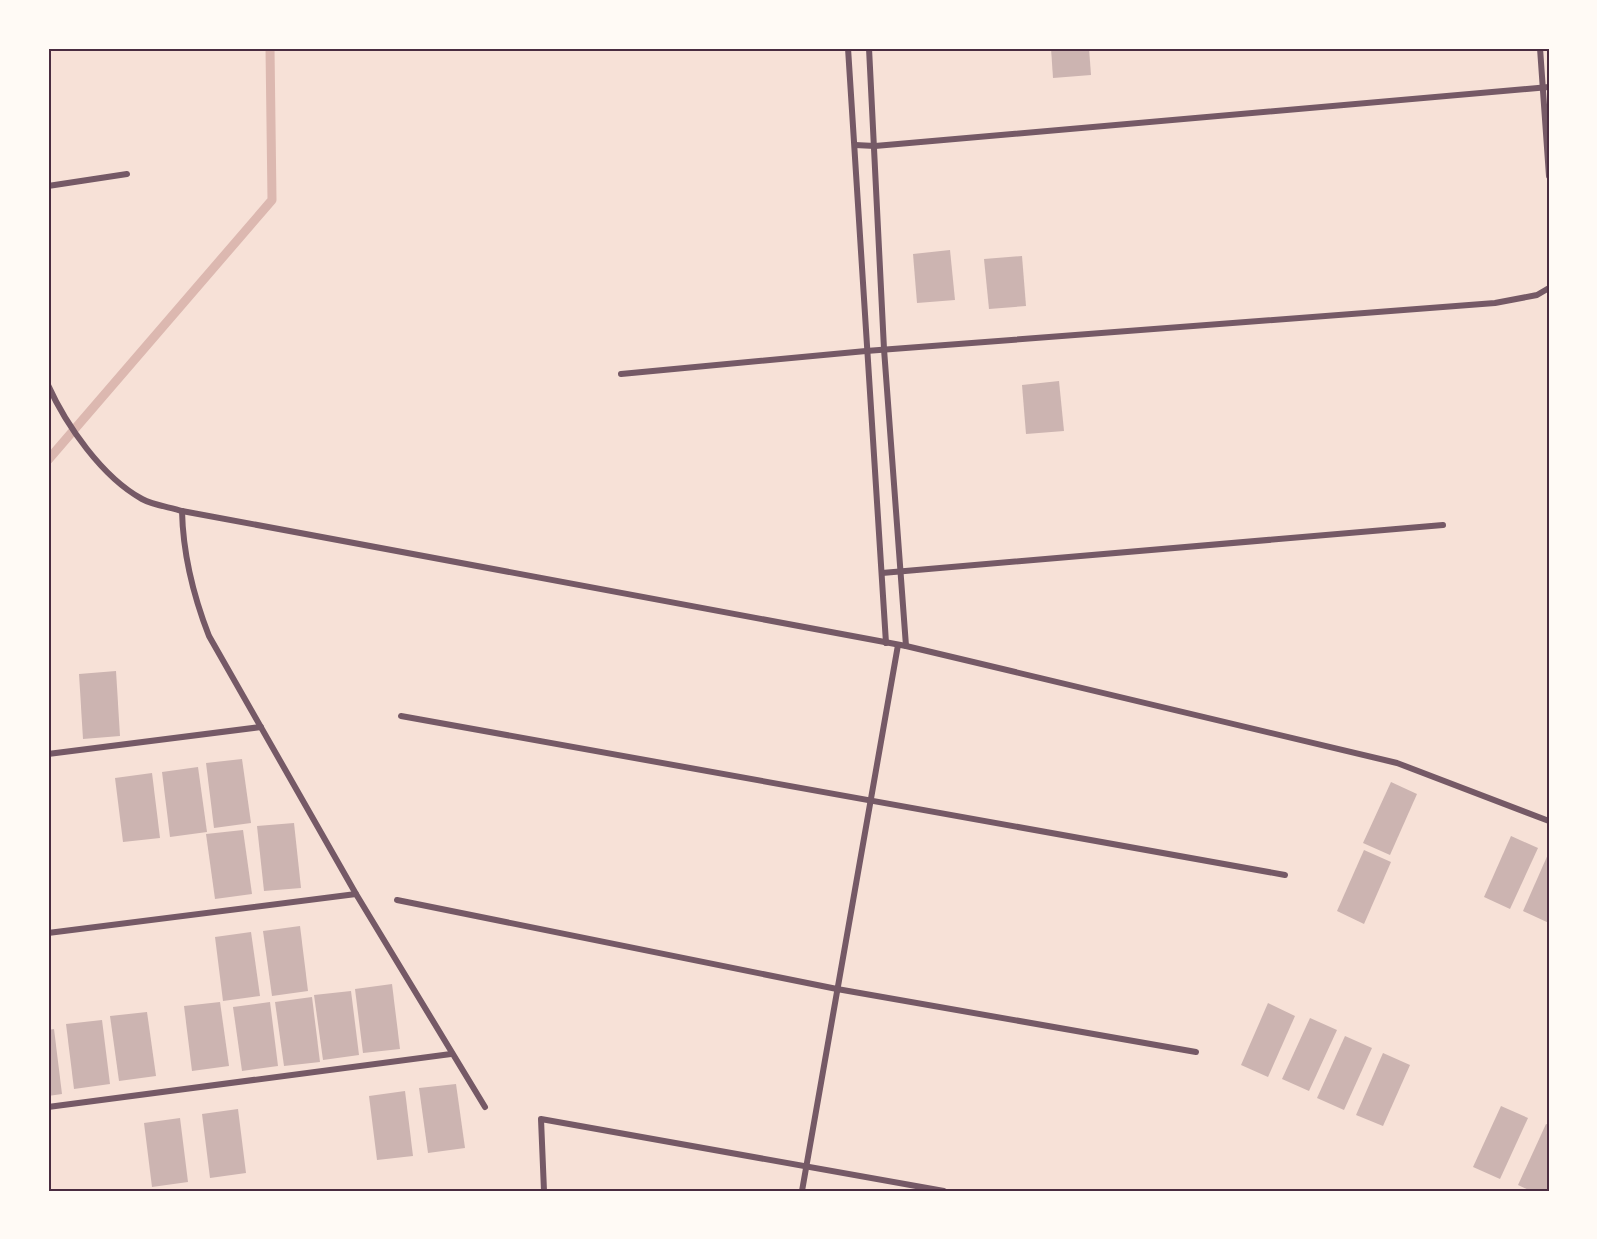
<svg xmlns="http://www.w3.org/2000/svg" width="1597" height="1239" viewBox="0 0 1597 1239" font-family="'Noto Sans',sans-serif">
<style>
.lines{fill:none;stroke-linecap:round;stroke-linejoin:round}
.stream{stroke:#dcb8b0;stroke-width:9}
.building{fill:#ccb4b1}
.minor{stroke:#755966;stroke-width:6}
.neatline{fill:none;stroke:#4a2c40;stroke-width:2}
</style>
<rect width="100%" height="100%" fill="#f7e1d7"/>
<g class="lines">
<polyline class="stream" points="48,460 272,200 270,48"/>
</g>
<g class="building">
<polygon points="1051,48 1089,48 1091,75 1053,78"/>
<polygon points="950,250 955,300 917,303 913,254"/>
<polygon points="1022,256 1026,306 989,309 984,259"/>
<polygon points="1059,381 1064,431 1026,434 1022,385"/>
<polygon points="116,671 120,736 83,739 79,674"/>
<polygon points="242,759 251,823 214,828 206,763"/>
<polygon points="198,767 207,832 170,837 162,772"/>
<polygon points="152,773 160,838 123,842 115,778"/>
<polygon points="1391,782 1417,794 1390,855 1363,843"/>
<polygon points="294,823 301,888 264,891 257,826"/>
<polygon points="243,830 252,894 215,899 206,834"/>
<polygon points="1511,836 1538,848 1510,909 1484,897"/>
<polygon points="1364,850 1391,862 1364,924 1337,911"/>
<polygon points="1549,852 1549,923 1523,911"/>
<polygon points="300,926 308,991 272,996 263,931"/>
<polygon points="251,932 260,996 223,1001 215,937"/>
<polygon points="392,984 400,1049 363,1053 355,989"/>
<polygon points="351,991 359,1055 323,1060 314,995"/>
<polygon points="312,997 320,1062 284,1066 275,1002"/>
<polygon points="220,1002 229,1066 192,1071 184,1006"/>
<polygon points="270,1002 278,1066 242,1071 233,1007"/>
<polygon points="1268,1003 1295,1016 1268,1077 1241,1065"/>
<polygon points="147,1012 156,1076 119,1081 110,1016"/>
<polygon points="1310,1018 1337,1030 1309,1091 1282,1079"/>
<polygon points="102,1020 110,1084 74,1089 66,1024"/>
<polygon points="54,1029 62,1094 48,1096 48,1030"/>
<polygon points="1345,1036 1372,1048 1344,1110 1317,1098"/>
<polygon points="1383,1053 1410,1065 1383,1126 1356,1115"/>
<polygon points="456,1084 465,1148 428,1153 419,1088"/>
<polygon points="405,1091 413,1156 377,1160 369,1096"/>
<polygon points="1501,1106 1528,1118 1500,1179 1473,1167"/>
<polygon points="238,1109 246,1173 210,1178 202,1114"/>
<polygon points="180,1118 188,1182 152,1187 144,1123"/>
<polygon points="1546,1124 1549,1125 1549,1188 1548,1191 1531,1191 1518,1185"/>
</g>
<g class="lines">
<g class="minor">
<polyline points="848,48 886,643"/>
<polyline points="869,48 884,349 906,646"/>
<polyline points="1540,48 1549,176"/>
<polyline points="855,145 875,146 1549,87"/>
<polyline points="48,186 127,174"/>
<polyline points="621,374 866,351 1495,303 1537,295 1549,288"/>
<path d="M48 385C66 425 102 477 142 499 153 505 169 507 182 511L906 646 1397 763 1549 821"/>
<path d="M182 511C183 555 193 595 209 636L356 894 485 1107"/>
<polyline points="882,573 1443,525"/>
<polyline points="401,716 1285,875"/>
<polyline points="48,754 261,727"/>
<polyline points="397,900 837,989 1196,1052"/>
<polyline points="48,933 356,894"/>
<polyline points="48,1107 451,1054"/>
<polyline points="544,1191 541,1119 944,1191"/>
<polyline points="802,1191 898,645"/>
</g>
</g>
<rect width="1597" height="1239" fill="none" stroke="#fffaf5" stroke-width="99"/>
<rect x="50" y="50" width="1498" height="1140" class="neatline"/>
</svg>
